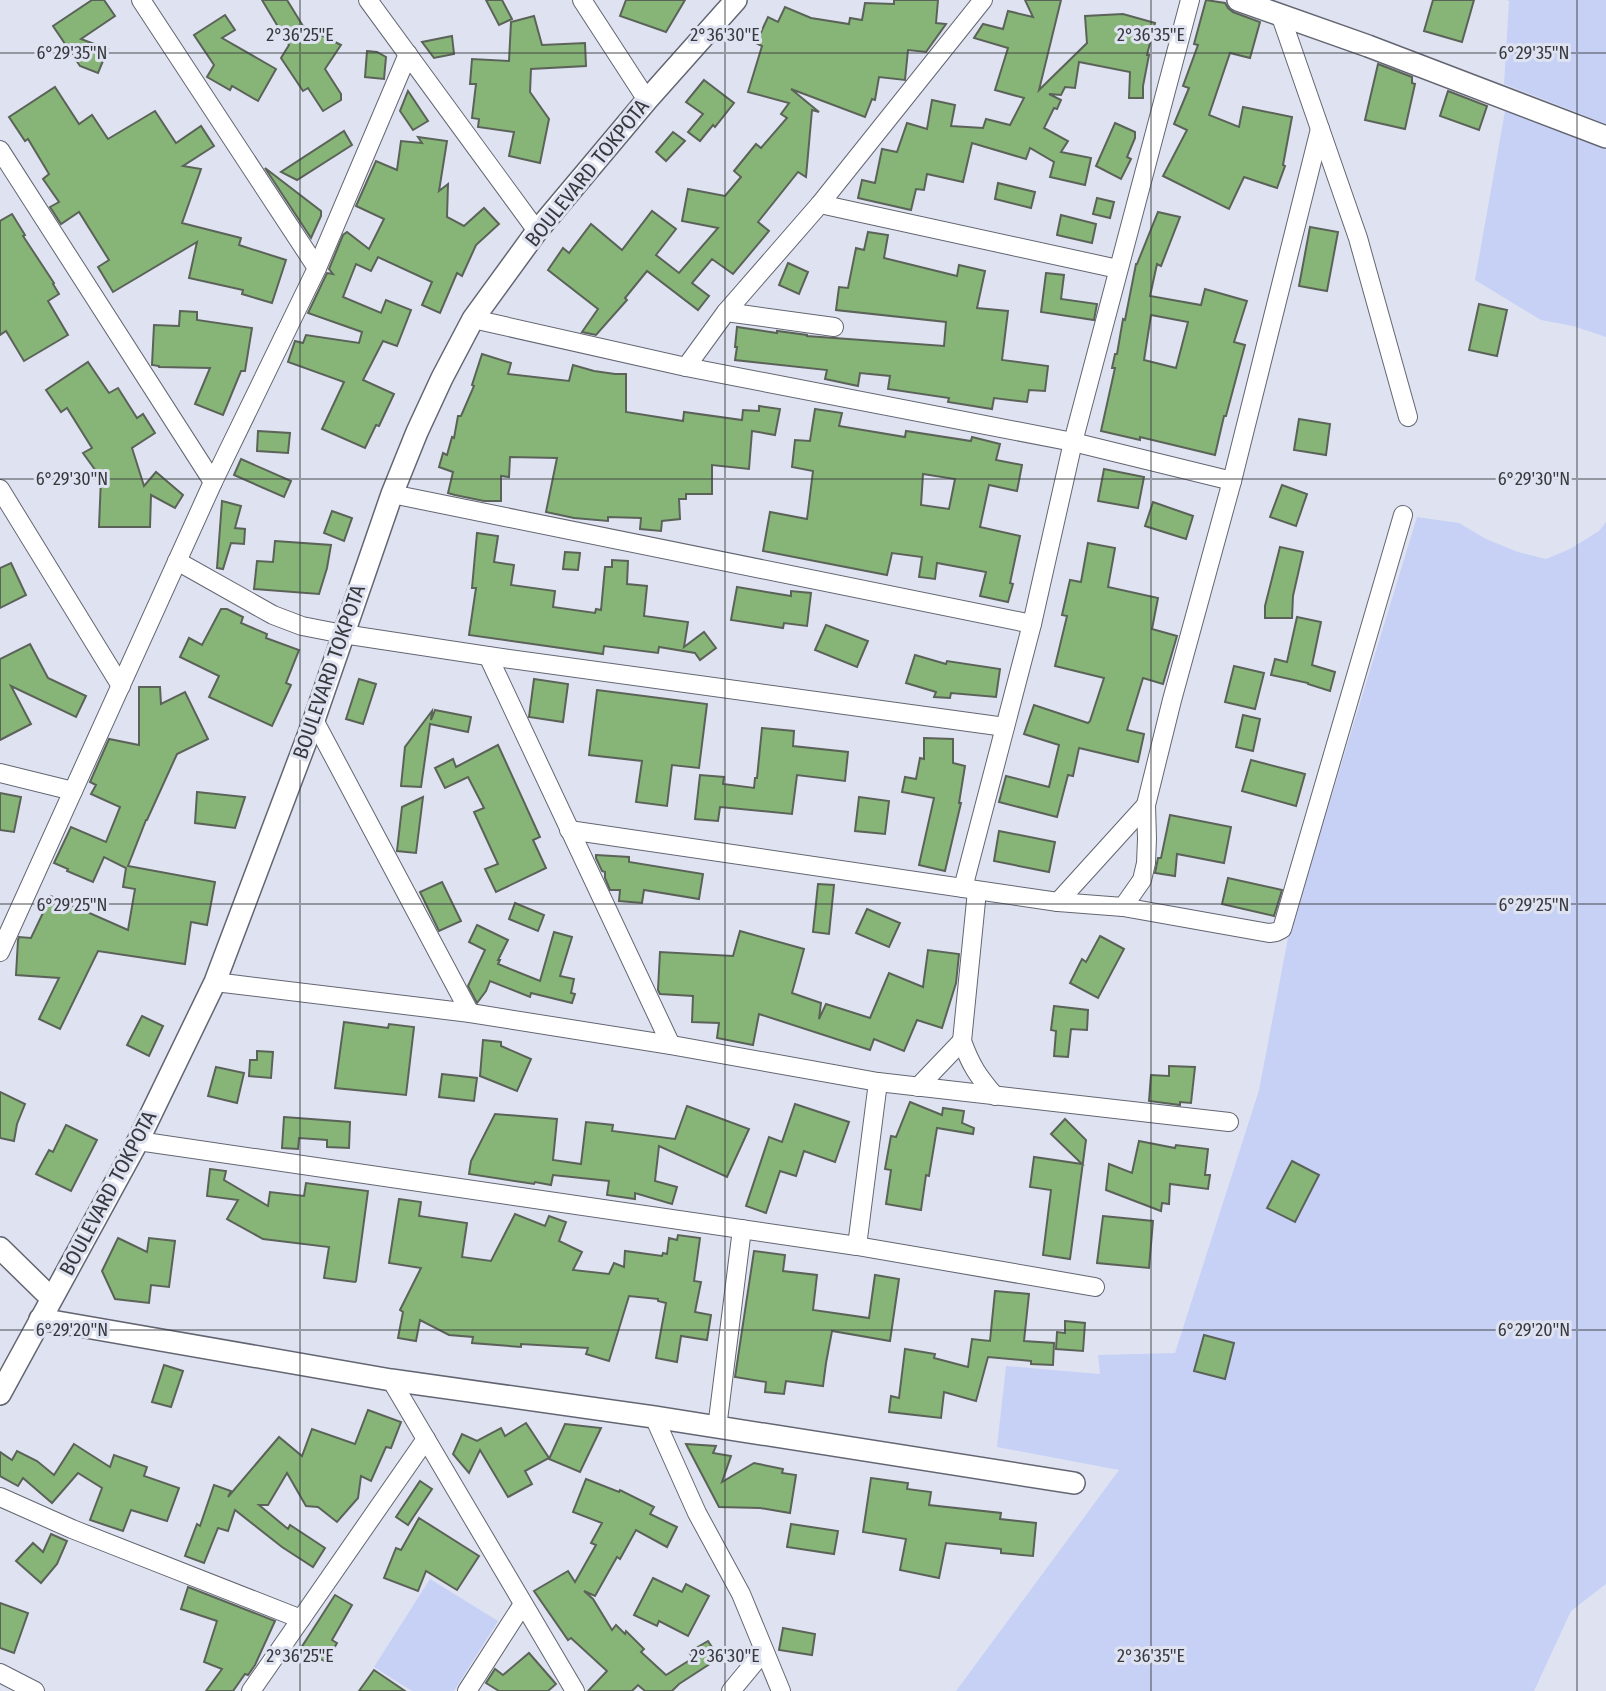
<svg xmlns="http://www.w3.org/2000/svg" width="1606" height="1691" viewBox="0 0 1606 1691" font-family="'Fira Sans Condensed',sans-serif">
<style>
.green{fill:#c6d1f5}
.building{fill:#87b577;stroke:#5b6359;stroke-width:2;fill-rule:evenodd}
.lines{fill:none;stroke-linecap:round;stroke-linejoin:round}
.minor-casing{stroke:#636672;stroke-width:20}
.tertiary-casing{stroke:#636672;stroke-width:24}
.minor{stroke:#fff;stroke-width:18}
.tertiary{stroke:#fff;stroke-width:21}
.ticks{fill:none;stroke:#37393e;stroke-width:2;stroke-opacity:0.45}
.labels{text-anchor:middle;dominant-baseline:central;stroke-width:6;stroke-linejoin:round;paint-order:stroke}
.street-label{font-size:21px;fill:#37393e;stroke:#dfe3f1}
.ticks-label{font-size:18px;text-anchor:middle;fill:#37393e;stroke:#dfe3f1;stroke-width:6;stroke-linejoin:round;paint-order:stroke}
</style>
<rect width="100%" height="100%" fill="#dfe3f1"/>
<g class="green">
<polygon points="1506,0 1606,0 1606,124 1504,84 1509,1"/>
<polygon points="1505,111 1606,150 1606,337 1573,326 1541,320 1475,280"/>
<polygon points="1417,517 1459,523 1486,539 1518,552 1546,559 1570,549 1599,531 1606,522 1606,1584 1571,1611 1534,1691 956,1691 1119,1470 997,1447 1006,1366 1100,1374 1098,1355 1175,1353 1259,1090 1288,938"/>
<polygon points="430,1579 498,1621 454,1691 412,1691 374,1667"/>
</g>
<g class="building">
<polygon points="92,0 104,0 115,16 81,39 108,49 98,73 80,66 53,26"/>
<polygon points="262,0 287,0 303,26 341,45 325,69 341,94 341,100 323,111 308,88 303,91 281,58 289,45"/>
<polygon points="486,0 502,0 512,19 499,25"/>
<polygon points="626,0 685,0 666,32 620,16"/>
<polygon points="894,0 938,0 936,23 946,24 926,52 908,50 905,80 879,77 875,100 872,99 865,117 791,89 819,112 812,110 806,177 798,172 758,222 769,231 733,274 712,259 692,283 709,296 698,310 647,271 625,298 627,300 596,335 582,332 598,309 548,270 563,248 569,253 591,224 622,250 652,211 676,229 656,255 679,273 718,228 682,221 688,189 725,196 741,177 734,171 756,144 761,148 787,118 781,114 789,103 748,92 762,46 756,43 768,17 778,22 785,7 811,18 849,24 850,18 862,20 865,3 894,4"/>
<polygon points="1025,0 1061,0 1039,90 1087,43 1085,16 1123,14 1155,23 1147,55 1149,55 1143,86 1143,98 1129,98 1130,72 1079,62 1075,88 1065,87 1061,95 1049,94 1061,100 1057,109 1054,108 1044,128 1068,141 1061,152 1091,158 1085,185 1050,177 1054,162 1030,148 1026,159 972,143 963,182 927,174 924,190 916,189 911,210 858,198 862,180 875,183 882,149 897,152 907,123 927,129 932,100 955,105 951,126 983,128 986,119 1010,125 1024,98 995,90 1008,48 974,38 983,24 1003,29 1008,11 1033,17"/>
<polygon points="1206,0 1225,3 1228,8 1233,12 1260,22 1250,58 1230,53 1209,115 1239,127 1243,107 1292,117 1283,165 1285,166 1277,188 1244,177 1229,209 1163,176 1187,130 1174,124 1189,88 1183,86 1198,45 1194,44"/>
<polygon points="1433,0 1474,0 1462,42 1424,31"/>
<polygon points="225,15 235,30 222,38 276,69 258,101 232,86 230,90 207,77 214,65 194,35"/>
<polygon points="534,16 542,45 585,43 586,66 531,69 530,92 549,119 540,163 509,156 514,132 478,127 479,119 472,118 476,84 470,84 472,59 509,61 511,22"/>
<polygon points="452,36 454,54 434,58 422,42"/>
<polygon points="367,51 377,52 386,57 384,79 365,77"/>
<polygon points="1378,64 1412,77 1412,83 1415,84 1405,129 1365,120"/>
<polygon points="704,80 734,103 715,127 713,125 700,141 688,132 703,114 686,102"/>
<polygon points="55,87 79,124 92,115 108,139 155,111 176,143 201,126 214,146 183,166 201,169 182,223 241,238 239,245 286,260 272,303 242,294 243,290 189,278 197,242 113,292 98,267 109,260 79,212 61,224 50,207 59,202 43,179 49,174 28,139 25,141 9,117"/>
<polygon points="408,91 428,121 413,130 400,111"/>
<polygon points="1448,91 1487,106 1479,130 1440,116"/>
<polygon points="1115,123 1135,132 1135,138 1127,157 1131,159 1121,179 1096,166"/>
<polygon points="344,131 352,145 297,180 281,172"/>
<polygon points="673,132 685,141 666,161 656,152"/>
<polygon points="418,137 447,141 439,191 448,184 447,217 464,226 484,208 499,224 476,245 462,276 457,273 440,313 422,305 432,282 378,257 371,271 356,264 343,297 381,313 386,300 411,310 397,346 383,341 363,380 394,394 379,426 376,425 365,448 322,429 344,382 288,362 295,341 303,343 306,335 359,343 362,332 308,313 327,273 333,274 329,269 343,235 347,232 369,249 384,219 356,206 376,161 397,170 401,141 422,143"/>
<polygon points="265,168 321,211 321,216 311,238"/>
<polygon points="998,183 1035,192 1031,208 995,199"/>
<polygon points="1097,198 1114,202 1110,218 1093,214"/>
<path d="M1158 212 1180 217 1161 266 1157 264 1150 296 1201 305 1205 289 1247 301 1234 342 1245 345 1226 416H1224L1215 455 1140 437V440L1101 431 1115 368H1112L1115 354H1117L1123 319 1125 320 1136 264H1137ZM1151 315 1188 322 1176 368 1144 360Z"/>
<polygon points="12,214 25,235 23,236 54,283 53,284 59,294 48,301 68,335 24,361 6,331 0,335 0,221"/>
<polygon points="1061,215 1096,224 1092,243 1057,235"/>
<polygon points="1310,227 1338,232 1327,291 1299,286"/>
<polygon points="868,232 888,235 884,258 957,276 959,265 985,271 977,308 1008,311 1002,360 1048,366 1045,391 1029,390 1027,402 994,398 992,409 948,402 949,398 888,389 890,376 860,373 858,386 825,379 827,370 735,360 737,347 735,347 737,327 777,333 777,331 807,335 807,336 944,346 946,322 836,310 839,287 848,288 856,248 864,250"/>
<polygon points="788,263 808,272 799,294 779,285"/>
<polygon points="1046,273 1064,275 1061,299 1097,304 1094,320 1041,312"/>
<polygon points="1479,304 1507,310 1497,356 1469,350"/>
<polygon points="180,311 197,312 197,320 252,328 245,371 241,371 223,415 195,404 210,368 159,367 159,366 152,365 154,325 179,326"/>
<polygon points="482,354 511,363 508,374 569,381 573,365 594,371 615,374 626,374 626,412 683,421 684,412 742,420 743,410 759,411 759,406 780,409 775,435 752,431 749,469 712,465 712,494 686,494 686,499 679,499 680,519 662,521 661,531 640,529 641,518 608,517 608,521 574,518 546,512 557,458 510,457 509,477 501,476 501,501 484,501 455,495 448,493 453,472 439,467 443,453 447,455 452,437 454,438 458,416 461,416 474,386 472,385"/>
<polygon points="88,362 109,393 118,388 137,418 143,414 155,433 132,448 144,486 156,472 183,495 175,508 151,495 150,527 99,527 101,478 83,453 92,448 67,408 61,412 46,390"/>
<path d="M815 409 842 413 839 426 905 437 906 431 971 441 972 437 1000 444 996 460 1022 465 1017 491 989 485 980 527 1020 536 1010 583 1013 584 1008 602 980 596 986 572 937 563 935 579 919 577 922 557 892 553 887 575 763 551 770 512 807 519 813 471 792 467 795 440 810 441ZM923 474 955 479 949 509 921 505Z"/>
<polygon points="1299,419 1330,424 1326,455 1294,450"/>
<polygon points="258,431 290,433 288,453 257,451"/>
<polygon points="241,459 291,481 284,497 234,475"/>
<polygon points="1104,469 1144,477 1138,508 1098,501"/>
<polygon points="1282,485 1307,494 1296,526 1270,517"/>
<polygon points="222,501 241,506 235,528 245,529 244,544 231,543 223,569 217,568"/>
<polygon points="1153,502 1193,516 1186,539 1145,526"/>
<polygon points="332,511 352,518 344,541 324,533"/>
<polygon points="477,533 498,536 494,562 514,565 511,585 555,591 553,607 595,613 596,609 601,610 605,567 612,567 612,560 628,561 627,584 647,586 644,616 688,622 684,647 704,632 716,648 700,660 695,653 659,647 658,653 604,646 603,654 469,635 476,588 472,588"/>
<polygon points="275,541 331,545 327,568 319,594 254,589 257,561 273,562"/>
<polygon points="1088,543 1115,548 1108,587 1158,598 1152,629 1177,636 1163,684 1143,678 1127,730 1144,734 1138,762 1079,748 1073,776 1068,775 1057,817 999,802 1006,776 1049,787 1059,745 1024,734 1034,705 1088,723 1090,721 1104,678 1055,666 1067,616 1062,615 1070,580 1081,582"/>
<polygon points="1280,547 1303,552 1293,596 1292,618 1265,618 1265,606"/>
<polygon points="565,552 580,553 578,570 563,569"/>
<polygon points="11,563 26,595 0,608 0,568"/>
<polygon points="737,587 791,596 791,591 811,593 807,626 784,623 783,628 731,620"/>
<polygon points="221,609 227,609 243,617 241,623 267,634 266,638 299,650 286,683 291,685 272,726 209,697 219,676 180,657 189,638 202,645"/>
<polygon points="1297,617 1321,622 1312,665 1335,672 1330,691 1308,684 1308,683 1271,675 1275,659 1287,662"/>
<polygon points="826,625 868,641 857,667 815,650"/>
<polygon points="30,644 48,678 86,696 76,717 11,686 31,724 0,740 0,659"/>
<polygon points="915,655 946,664 947,661 1000,669 996,697 951,693 950,698 934,697 936,692 906,683"/>
<polygon points="1234,666 1264,673 1255,709 1225,702"/>
<polygon points="359,679 376,684 363,724 346,719"/>
<polygon points="534,679 568,684 563,722 529,717"/>
<polygon points="139,687 160,687 161,704 185,692 208,739 177,754 147,820 146,820 128,866 215,882 207,925 191,922 185,964 98,951 60,1029 39,1019 59,978 16,975 18,940 19,937 31,938 51,896 128,930 135,889 123,887 126,868 104,857 93,882 67,871 68,869 54,863 71,827 106,842 120,807 91,794 96,785 90,782 109,739 139,745"/>
<polygon points="597,690 707,704 699,768 672,765 667,806 636,802 642,761 589,755"/>
<polygon points="435,710 471,717 468,732 430,724 421,787 401,786 405,747 432,711 431,720"/>
<polygon points="1243,715 1260,719 1253,751 1236,747"/>
<polygon points="762,728 794,731 793,746 848,752 845,781 797,775 792,814 720,807 718,821 695,819 700,775 724,777 723,784 754,788 755,778 757,778"/>
<polygon points="924,738 953,739 953,763 965,766 959,803 961,803 945,871 919,865 934,798 902,792 905,777 916,779 920,758 924,759"/>
<polygon points="498,745 540,837 533,840 546,868 496,892 485,869 498,864 474,812 484,808 468,777 445,788 435,768 453,759 456,767"/>
<polygon points="1251,760 1305,774 1296,806 1242,791"/>
<polygon points="197,792 245,797 235,828 195,823"/>
<polygon points="0,793 21,797 14,832 0,830"/>
<polygon points="423,797 416,853 397,851 402,807"/>
<polygon points="859,797 889,801 885,834 855,831"/>
<polygon points="1170,815 1231,827 1224,863 1177,854 1175,876 1155,873 1158,858 1161,858"/>
<polygon points="999,831 1055,842 1049,872 994,861"/>
<polygon points="596,855 629,857 629,862 703,874 699,899 644,890 642,903 619,901 620,890 610,890 605,878 605,872 602,871 596,858"/>
<polygon points="1228,878 1282,890 1274,916 1222,904"/>
<polygon points="442,882 461,921 439,931 420,892"/>
<polygon points="818,884 834,885 829,934 813,932"/>
<polygon points="515,903 544,915 538,931 509,919"/>
<polygon points="867,909 900,923 889,947 856,933"/>
<polygon points="477,925 508,940 498,960 500,960 498,964 540,981 554,932 572,937 560,976 574,979 571,993 575,994 572,1003 531,993 530,997 490,981 486,991 477,1003 468,986 485,950 469,942"/>
<polygon points="740,931 804,949 792,993 821,1003 819,1019 826,1004 870,1018 889,973 923,987 928,950 959,954 956,983 942,1028 917,1020 904,1051 874,1039 870,1050 759,1014 753,1045 717,1038 719,1023 692,1022 693,996 660,994 658,990 660,952 733,956"/>
<polygon points="1100,936 1124,949 1098,998 1070,983 1082,959 1086,962"/>
<polygon points="1054,1006 1088,1010 1087,1030 1071,1029 1068,1057 1054,1056 1056,1031 1051,1030"/>
<polygon points="142,1016 163,1026 149,1056 127,1045"/>
<polygon points="344,1022 388,1028 389,1024 414,1027 406,1095 335,1088"/>
<polygon points="483,1040 501,1042 501,1046 531,1059 517,1091 480,1076"/>
<polygon points="257,1051 273,1052 271,1078 249,1076 250,1060 257,1060"/>
<polygon points="1169,1066 1195,1067 1191,1103 1180,1102 1180,1105 1149,1101 1151,1075 1169,1076"/>
<polygon points="216,1067 244,1073 237,1103 208,1096"/>
<polygon points="442,1074 477,1078 474,1101 439,1097"/>
<polygon points="0,1092 25,1104 17,1124 14,1141 0,1138"/>
<polygon points="910,1102 942,1115 943,1108 964,1111 962,1123 974,1128 973,1134 937,1128 929,1176 926,1175 921,1210 886,1204 891,1170 885,1169 891,1136 896,1137"/>
<polygon points="795,1104 849,1122 835,1162 804,1151 796,1176 780,1171 766,1213 746,1206 769,1137 782,1142"/>
<polygon points="687,1106 749,1129 727,1177 659,1146 655,1181 677,1187 672,1204 635,1193 635,1199 607,1195 609,1181 553,1175 551,1185 535,1182 534,1184 469,1174 471,1161 495,1114 557,1119 553,1160 581,1164 586,1122 613,1125 612,1131 675,1139"/>
<polygon points="284,1117 350,1122 349,1148 327,1147 327,1140 299,1138 298,1149 282,1148"/>
<polygon points="1065,1119 1086,1140 1070,1259 1043,1255 1051,1190 1030,1187 1034,1157 1082,1164 1051,1134"/>
<polygon points="66,1125 97,1140 71,1191 36,1174 49,1150 53,1152"/>
<polygon points="1139,1141 1175,1148 1176,1145 1208,1149 1205,1175 1210,1175 1208,1189 1170,1184 1169,1204 1162,1203 1161,1211 1106,1190 1109,1164 1132,1173"/>
<polygon points="1292,1161 1319,1175 1295,1222 1267,1208"/>
<polygon points="210,1169 226,1171 224,1180 268,1206 270,1192 304,1196 306,1183 368,1191 356,1281 355,1282 324,1278 329,1247 263,1239 227,1219 238,1200 207,1196"/>
<polygon points="399,1199 421,1202 419,1216 467,1223 462,1257 491,1261 515,1214 545,1226 549,1216 566,1222 559,1241 582,1252 573,1270 609,1274 614,1263 624,1267 625,1251 662,1256 663,1253 667,1254 669,1238 677,1240 678,1235 700,1238 694,1281 701,1282 695,1312 711,1315 707,1340 681,1336 677,1362 656,1358 666,1303 658,1301 658,1299 629,1296 609,1361 586,1354 588,1348 521,1344 521,1347 472,1343 473,1337 449,1335 420,1320 416,1341 398,1338 403,1312 400,1310 421,1268 389,1263"/>
<polygon points="1103,1216 1153,1221 1149,1268 1097,1263"/>
<polygon points="118,1238 147,1252 149,1238 175,1241 169,1287 151,1285 149,1303 115,1299 102,1271"/>
<polygon points="754,1251 785,1255 783,1271 817,1275 813,1310 869,1318 875,1275 899,1279 890,1341 832,1331 826,1363 823,1386 786,1381 784,1394 765,1392 766,1382 735,1377"/>
<polygon points="995,1291 1029,1294 1024,1341 1054,1343 1053,1365 1031,1364 1031,1361 988,1357 976,1401 944,1392 941,1418 889,1412 891,1396 899,1398 905,1349 935,1354 934,1358 968,1367 972,1339 990,1341"/>
<polygon points="1065,1321 1085,1323 1083,1351 1056,1349 1057,1332 1065,1333"/>
<polygon points="1204,1335 1234,1343 1225,1379 1194,1371"/>
<polygon points="164,1365 183,1371 171,1407 152,1402"/>
<polygon points="368,1410 401,1422 391,1448 386,1447 371,1481 361,1476 358,1498 337,1522 318,1507 306,1506 287,1473 268,1505 259,1505 288,1529 290,1525 325,1548 313,1567 282,1547 235,1510 228,1531 218,1528 204,1563 185,1556 197,1524 200,1526 214,1485 231,1491 228,1497 279,1437 302,1456 312,1429 355,1444"/>
<polygon points="526,1423 549,1458 525,1471 532,1484 508,1497 480,1450 469,1473 453,1454 462,1434 477,1441 501,1428 505,1436"/>
<polygon points="565,1424 601,1428 580,1472 549,1459"/>
<polygon points="74,1444 110,1467 114,1455 147,1467 144,1476 179,1488 167,1521 131,1510 123,1531 90,1520 102,1488 78,1473 52,1503 23,1478 18,1486 0,1476 0,1452 12,1460 17,1451 37,1461 54,1475"/>
<polygon points="686,1444 716,1446 713,1453 731,1456 722,1482 754,1463 783,1469 782,1473 796,1475 790,1513 760,1508 719,1507"/>
<polygon points="871,1478 908,1483 907,1489 931,1492 929,1505 1001,1513 1000,1519 1036,1523 1033,1556 1001,1553 1001,1549 946,1543 939,1578 900,1570 906,1539 863,1532"/>
<polygon points="586,1479 619,1492 620,1490 654,1507 650,1514 677,1527 667,1547 636,1530 620,1559 617,1557 595,1596 584,1591 593,1599 612,1630 616,1625 625,1634 626,1631 644,1649 641,1652 666,1675 693,1658 689,1652 708,1641 719,1658 679,1684 672,1691 645,1691 638,1685 632,1691 588,1691 607,1671 571,1638 568,1640 534,1591 568,1571 575,1582 596,1545 591,1543 602,1523 573,1512"/>
<polygon points="420,1481 432,1489 408,1525 396,1517"/>
<polygon points="419,1518 479,1556 457,1590 426,1571 418,1591 384,1578 396,1548 401,1550"/>
<polygon points="791,1524 838,1531 834,1554 787,1547"/>
<polygon points="51,1534 67,1541 57,1564 41,1583 16,1561 33,1543 43,1552"/>
<polygon points="653,1578 682,1592 686,1584 709,1596 688,1636 659,1621 657,1626 634,1615"/>
<polygon points="188,1587 275,1621 255,1665 248,1675 245,1674 233,1691 206,1691 222,1669 204,1662 217,1621 181,1609"/>
<polygon points="335,1595 352,1605 332,1640 337,1643 326,1662 301,1648"/>
<polygon points="0,1603 28,1613 14,1653 0,1648"/>
<polygon points="783,1628 815,1634 812,1655 779,1650"/>
<polygon points="529,1653 556,1684 548,1691 499,1691 486,1683 495,1669 503,1675"/>
<polygon points="374,1670 405,1691 359,1691"/>
</g>
<g class="lines">
<g class="minor-casing">
<g id="minor">
<polyline points="141,0 317,268"/>
<polyline points="368,0 537,231"/>
<polyline points="582,0 647,100"/>
<polyline points="1280,14 1358,238 1408,417"/>
<polyline points="0,150 213,482"/>
<polyline points="820,204 1118,269"/>
<polyline points="726,312 834,327"/>
<polyline points="473,319 686,367 1073,442 1232,481"/>
<polyline points="686,367 726,312 820,204 983,0"/>
<polyline points="0,489 121,686"/>
<polyline points="392,494 1032,624"/>
<polyline points="177,561 273,615 302,626 343,634 488,656 1005,727"/>
<polyline points="488,656 671,1045"/>
<polyline points="314,720 470,1013"/>
<polyline points="0,773 73,791"/>
<polyline points="569,830 1058,902 1123,907 1269,933 1276,932 1282,929 1403,515"/>
<polyline points="963,888 1032,624 1073,442 1190,0"/>
<path d="M977 891 962 1041C971 1066 978 1076 995 1096"/>
<polyline points="1058,902 1146,805"/>
<polyline points="1123,907 1142,880 1146,863 1147,839 1146,805 1172,700 1232,481 1320,129"/>
<polyline points="0,952 213,482 317,268 408,54"/>
<polyline points="215,982 470,1013 671,1045 878,1082 1229,1122"/>
<polyline points="918,1087 962,1041"/>
<polyline points="138,1141 857,1246 1095,1287"/>
<polyline points="857,1246 878,1082"/>
<polyline points="391,1380 575,1691"/>
<polyline points="654,1417 697,1513 741,1594 781,1691"/>
<polyline points="717,1428 742,1229"/>
<polyline points="0,1497 72,1529 301,1619"/>
<polyline points="0,1673 35,1691"/>
<polyline points="251,1691 426,1439"/>
<polyline points="467,1691 523,1604"/>
<polyline points="731,1691 764,1651"/>
</g>
</g>
<g class="tertiary-casing">
<g id="tertiary">
<polyline points="1238,0 1368,46 1606,137"/>
<polyline points="0,1248 51,1298"/>
<polyline points="40,1319 391,1380 654,1417 1074,1483"/>
<polyline points="0,1394 138,1141 215,982 314,720 392,494 417,432 442,378 473,319 537,231 647,100 736,0"/>
</g>
</g>
<use href="#minor" class="minor"/>
<use href="#tertiary" class="tertiary"/>
</g>
<path class="ticks" d="M300 0V1691M725 0V1691M1151 0V1691M1577 0V1691M0 53H1606M0 479H1606M0 904H1606M0 1330H1606"/>
<g class="labels">
<g class="street-label">
<text transform="translate(587 173) rotate(-51)">BOULEVARD TOKPOTA</text>
<text transform="translate(329 672) rotate(-71)">BOULEVARD TOKPOTA</text>
<text transform="translate(108 1193) rotate(-62)">BOULEVARD TOKPOTA</text>
</g>
</g>
<g class="ticks-label">
<text x="300" y="41">2°36'25"E</text>
<text x="725" y="41">2°36'30"E</text>
<text x="1151" y="41">2°36'35"E</text>
<text x="72" y="59">6°29'35"N</text>
<text x="1534" y="59">6°29'35"N</text>
<text x="72" y="485">6°29'30"N</text>
<text x="1534" y="485">6°29'30"N</text>
<text x="72" y="911">6°29'25"N</text>
<text x="1534" y="911">6°29'25"N</text>
<text x="72" y="1336">6°29'20"N</text>
<text x="1534" y="1336">6°29'20"N</text>
<text x="300" y="1662">2°36'25"E</text>
<text x="725" y="1662">2°36'30"E</text>
<text x="1151" y="1662">2°36'35"E</text>
</g>
</svg>
